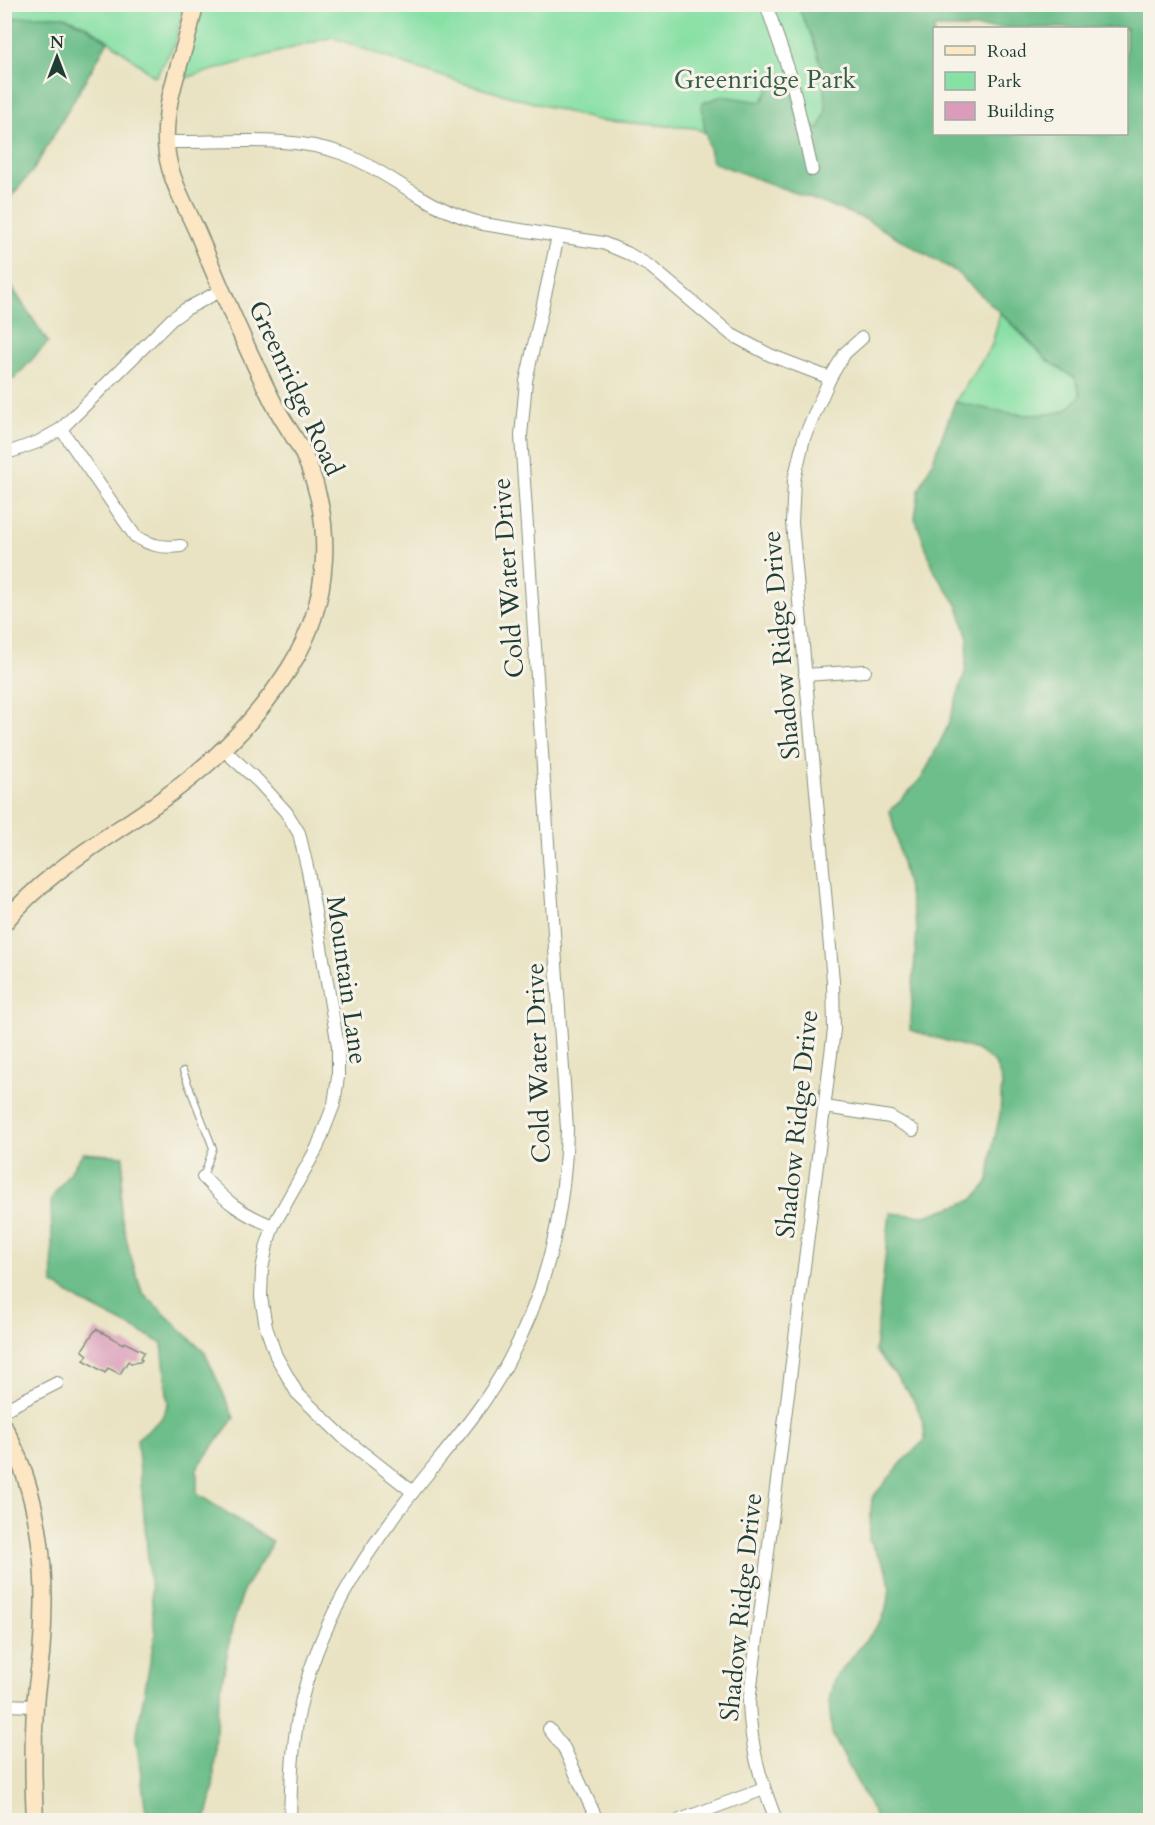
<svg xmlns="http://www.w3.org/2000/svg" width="1155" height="1825" viewBox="0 0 1155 1825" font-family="Cardo,serif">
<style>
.green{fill:#87e0a4;stroke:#538e6c;stroke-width:1.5}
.forest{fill:#6dbe8a;stroke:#467e5f;stroke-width:1.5;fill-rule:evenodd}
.building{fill:#da9cba}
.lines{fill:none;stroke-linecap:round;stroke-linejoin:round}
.lane-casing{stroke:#84907c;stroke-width:8}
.street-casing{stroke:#84907c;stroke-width:14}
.secondary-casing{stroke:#84907c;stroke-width:19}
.lane{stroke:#fff;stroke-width:6}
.street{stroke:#fff;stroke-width:12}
.secondary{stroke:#fce6c4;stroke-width:16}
.labels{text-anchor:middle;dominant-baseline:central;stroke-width:6;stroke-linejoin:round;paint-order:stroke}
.park-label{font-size:26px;fill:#345e4a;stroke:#f7f3e8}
.street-label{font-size:26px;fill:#1f3d34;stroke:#f7f3e8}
</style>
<rect width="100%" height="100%" fill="#f7f3e8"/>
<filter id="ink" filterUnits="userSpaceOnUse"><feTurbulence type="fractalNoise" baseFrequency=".0167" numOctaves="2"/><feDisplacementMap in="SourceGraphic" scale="12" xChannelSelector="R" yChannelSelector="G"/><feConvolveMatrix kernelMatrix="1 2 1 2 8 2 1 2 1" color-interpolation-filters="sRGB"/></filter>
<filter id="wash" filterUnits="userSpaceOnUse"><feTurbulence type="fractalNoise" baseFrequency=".008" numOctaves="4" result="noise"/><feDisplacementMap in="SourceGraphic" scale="24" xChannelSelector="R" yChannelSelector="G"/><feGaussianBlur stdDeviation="1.35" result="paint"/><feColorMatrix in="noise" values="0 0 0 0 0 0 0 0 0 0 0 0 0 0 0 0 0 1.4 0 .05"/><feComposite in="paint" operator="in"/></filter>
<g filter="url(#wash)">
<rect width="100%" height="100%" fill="#e9e3c3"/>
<g class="green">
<path d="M5 5H184L175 44 155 77C133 60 88 20 61 16 42 14 23 19 5 19Z"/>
<polygon points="199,5 822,5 854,126 740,149 695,128 596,120 469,85 404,64 332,37 178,80"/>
<path d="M1000 313 1047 360 1075 378 1081 396C1076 400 1070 409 1063 411 1029 421 989 409 955 402L992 345Z"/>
</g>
<g class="forest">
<path d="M797 5H1150V1820H877L832 1734 829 1701 834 1679 881 1622 888 1604 890 1587 887 1570 869 1540 872 1498 905 1459 925 1440C925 1403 897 1378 875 1351L890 1213 925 1216 973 1200 989 1181 992 1150 1000 1115 1002 1082 995 1063 977 1050 910 1030 917 928 890 811 922 778 947 728 965 672 968 639 958 606 935 572 915 518 919 490 933 460 955 402C989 409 1029 421 1064 411 1070 409 1076 400 1081 395L1075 378 1047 360 1018 329 955 271 865 219 712 162 704 126 702 103 722 96 761 102 778 74 792 89 798 115 819 130 826 111 824 74 813 40ZM934 28H1126V134H934Z"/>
<polygon points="34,16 63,16 85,26 108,41 34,169 5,204 5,19"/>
<polygon points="5,277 48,342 14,379 5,379"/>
<polygon points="83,1153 124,1156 120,1210 129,1251 142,1292 205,1353 234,1418 197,1468 197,1494 273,1542 244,1589 232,1627 217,1710 213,1791 206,1820 147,1820 136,1738 155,1635 137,1439 161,1419 168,1404 162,1343 84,1303 53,1284 51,1199"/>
</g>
<g id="blocks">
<polygon class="building" points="96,1329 123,1344 124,1342 144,1352 140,1359 142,1360 140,1362 131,1363 128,1361 120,1374 108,1368 105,1373 84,1360 88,1355 82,1350"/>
</g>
</g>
<g filter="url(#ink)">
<use href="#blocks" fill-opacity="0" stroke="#84907c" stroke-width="1.5"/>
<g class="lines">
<g class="lane-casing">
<polyline id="lane" points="183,1071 213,1148 203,1177"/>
</g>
<g class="street-casing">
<g id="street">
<polyline points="766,4 791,77 812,170"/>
<path d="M166 142C223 143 290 134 344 154 370 164 392 180 416 194 437 207 459 217 483 224L603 243 627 253 651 267 732 335 770 355 830 378"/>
<path d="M61 429 135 536C151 546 163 548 181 546"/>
<polyline points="4,452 13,451 38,442 61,429 172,319 186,309 222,290"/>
<polyline points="805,675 865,671"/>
<polyline points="224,750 259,782 286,812 299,833 308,871 338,1046 338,1077 334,1104 317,1148 273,1226 267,1245 262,1269 261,1297 266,1327 276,1356 297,1393 344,1438 413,1492"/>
<polyline points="825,1107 890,1117 913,1130"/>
<path d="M203 1177C227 1202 240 1213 273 1226"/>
<polyline points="4,1410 57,1383"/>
<polyline points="4,1705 35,1706"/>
<polyline points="549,1729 564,1748 597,1820"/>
<path d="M290 1820C291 1784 292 1747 299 1712 316 1629 361 1558 413 1492 445 1451 482 1411 507 1364 547 1291 565 1212 567 1129L521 436 526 381 558 236"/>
<polyline points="680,1820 764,1789"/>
<path d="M776 1820C759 1776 751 1749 749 1702L834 1030 833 981 792 523 794 480 804 438 830 378 845 353 862 338"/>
</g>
</g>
<g class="secondary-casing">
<g id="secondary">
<path d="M4 923C44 874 99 843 150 808 208 768 251 728 289 669 331 603 336 519 301 449 292 433 281 418 273 402 246 348 222 292 199 236 188 210 171 182 167 154 160 102 186 55 195 4"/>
<path d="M4 1427C42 1498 48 1577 41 1655 39 1672 36 1689 35 1706 33 1743 33 1783 35 1820"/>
</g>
</g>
<use href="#lane" class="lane"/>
<use href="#street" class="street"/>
<use href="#secondary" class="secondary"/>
</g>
</g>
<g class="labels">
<g class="park-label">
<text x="765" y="79">Greenridge Park</text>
</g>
<g class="street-label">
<text transform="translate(296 388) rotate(65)">Greenridge Road</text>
<text transform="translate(508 578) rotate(-94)">Cold Water Drive</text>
<text transform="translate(781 645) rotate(-95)">Shadow Ridge Drive</text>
<text transform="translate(347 980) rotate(82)">Mountain Lane</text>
<text transform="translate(538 1063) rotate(-92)">Cold Water Drive</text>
<text transform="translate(797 1124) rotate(-84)">Shadow Ridge Drive</text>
<text transform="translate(741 1607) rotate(-84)">Shadow Ridge Drive</text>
</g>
</g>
<rect width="1155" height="1825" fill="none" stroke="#f7f3e8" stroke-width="24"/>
<rect x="933" y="27" width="195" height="108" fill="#f7f3e8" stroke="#a1aaa0" stroke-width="1.5"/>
<rect x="945" y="46" width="30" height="9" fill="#fce6c4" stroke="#a1aaa0" stroke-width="1.5"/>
<text x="987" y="57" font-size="18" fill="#1f3d34">Road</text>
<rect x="945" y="72" width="30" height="18" fill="#87e0a4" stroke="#a1aaa0" stroke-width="1.5"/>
<text x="987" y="87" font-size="18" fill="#1f3d34">Park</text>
<rect x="945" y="102" width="30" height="18" fill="#da9cba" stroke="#a1aaa0" stroke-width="1.5"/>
<text x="987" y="117" font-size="18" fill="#1f3d34">Building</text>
<g transform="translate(57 57)" stroke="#f7f3e8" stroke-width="4.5" paint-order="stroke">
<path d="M0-4.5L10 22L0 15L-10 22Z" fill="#1f3d34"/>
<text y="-9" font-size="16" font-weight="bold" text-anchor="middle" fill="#1f3d34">N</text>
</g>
</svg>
